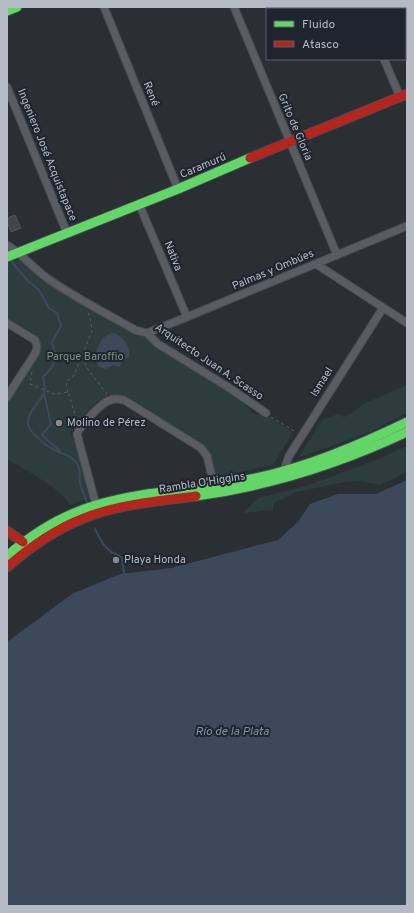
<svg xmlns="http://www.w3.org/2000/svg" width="414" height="913" viewBox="0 0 414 913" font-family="Overpass,sans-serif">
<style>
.green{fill:#2d3d3e}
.water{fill:#3b495b}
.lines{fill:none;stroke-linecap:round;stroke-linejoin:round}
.stream{stroke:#3b495b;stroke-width:2}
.building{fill:#42464b;stroke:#51565c}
.street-casing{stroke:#484b4f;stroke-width:9}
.fast-casing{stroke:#484b4f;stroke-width:11}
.jam-casing{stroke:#484b4f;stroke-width:11}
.path{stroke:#595d61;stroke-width:1;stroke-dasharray:3 3;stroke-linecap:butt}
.street{stroke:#595d63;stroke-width:7}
.fast{stroke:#63d668;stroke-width:9}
.jam{stroke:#b3261e;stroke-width:9}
.poi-dot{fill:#848a92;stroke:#1e252e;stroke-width:1.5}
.labels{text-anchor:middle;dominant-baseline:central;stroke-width:4;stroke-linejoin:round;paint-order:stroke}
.street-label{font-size:11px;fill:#b4bbc5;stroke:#1e252e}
.park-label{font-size:11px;fill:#75977d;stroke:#1e252e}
.poi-label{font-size:11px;fill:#b4bbc5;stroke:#1e252e;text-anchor:start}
.water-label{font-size:12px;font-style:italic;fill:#8092a9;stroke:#1e252e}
</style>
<rect width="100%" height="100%" fill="#2a2f34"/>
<g class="green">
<path d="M20 256 32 269 137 333 152 340 221 384 242 401 252 413 257 415H266L293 432 275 462 272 465 219 477 214 473 208 449 135 401C101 385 90 409 70 432L79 453 91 498 70 505C64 490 22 468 7 459V401L39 354 41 346 37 338 7 318V261Z"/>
<polygon points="407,385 407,413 372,431 343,442 299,457 322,420 338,414 344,417 351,414 363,404"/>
<polygon points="407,446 407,471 395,478 380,485 360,481 345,482 297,492 273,503 273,510 244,513 245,510 259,498 309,485 376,460"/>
</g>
<g class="water">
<path d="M111 333C117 332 126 340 128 347 129 350 129 354 129 357L123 361 119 367 113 365 106 369 99 367C93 355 97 339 111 333Z"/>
<polygon points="407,480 407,906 7,906 7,642 72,594 120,574 171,568 278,540 298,522 310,504 338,494 376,494"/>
</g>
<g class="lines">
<g class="stream">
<path d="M11 261 27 280 39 290 49 308 57 313 61 326 52 342C58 360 56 364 43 377 44 381 45 387 44 392 41 403 23 415 29 427 31 433 45 445 51 448 60 454 71 454 77 464 81 470 79 475 80 482 80 489 85 495 87 502"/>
<polyline points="44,393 51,424 42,435 60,451"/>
<path d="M95 529C99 537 103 546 110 551 114 554 118 554 122 558L124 573"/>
</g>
</g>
<polygon class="building" points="15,215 21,228 11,232 7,222 7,218"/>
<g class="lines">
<g class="street-casing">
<g id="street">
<polyline points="104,7 178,189"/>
<polyline points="234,7 337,255"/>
<polyline points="363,7 363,9"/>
<polyline points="384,59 400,97"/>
<polyline points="7,87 67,233"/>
<polyline points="139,204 187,317"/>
<path d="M7 245C22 254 33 268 47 278 75 298 106 313 135 330L147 333 158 344 228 387 266 413"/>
<polyline points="316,264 407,323"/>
<polyline points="7,323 35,340 37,346 36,352 7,397"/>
<polyline points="147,333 187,317 407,226"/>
<polyline points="284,470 289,456 383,308"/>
<path d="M96 505 77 434C81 425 101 402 111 400 115 398 119 399 124 400L201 448 207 456 214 485"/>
</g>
</g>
<g class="fast-casing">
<g id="fast">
<polyline points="7,11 17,7"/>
<polyline points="7,257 178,189 250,158"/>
<path d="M196 496C270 486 339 464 407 432"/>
<path d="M7 556C33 533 63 515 96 505 146 490 199 490 251 479 305 468 357 446 407 422"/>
</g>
</g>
<g class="jam-casing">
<g id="jam">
<polyline points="250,158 407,94"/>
<polyline points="7,531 23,542"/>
<path d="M7 567C30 547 55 529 84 518 119 504 158 501 196 496"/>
</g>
</g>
<g class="path">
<polyline points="82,357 89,371 107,394"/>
<polyline points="32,372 30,384 54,394 68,392 77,421"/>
<polyline points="68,392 66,387 67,381 74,375 92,331 90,317 88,312"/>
<polyline points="271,417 296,432"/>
</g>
<use href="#street" class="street"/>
<use href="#fast" class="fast"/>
<use href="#jam" class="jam"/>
</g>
<g class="poi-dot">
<circle cx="59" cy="423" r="4"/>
<circle cx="116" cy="560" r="4"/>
</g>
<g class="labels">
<g class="street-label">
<text transform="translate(151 94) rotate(68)">René</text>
<text transform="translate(295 127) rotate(67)">Grito de Gloria</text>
<text transform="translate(47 155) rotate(68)">Ingeniero José Acquistapace</text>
<text transform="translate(203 166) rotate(-23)">Caramurú</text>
<text transform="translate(173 256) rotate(68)">Nativa</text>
<text transform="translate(273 270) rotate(-23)">Palmas y Ombúes</text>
<text transform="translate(209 362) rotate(34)">Arquitecto Juan A. Scasso</text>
<text transform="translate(322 382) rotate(-58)">Ismael</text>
<text transform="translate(202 483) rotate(-9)">Rambla O'Higgins</text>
</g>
<g class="park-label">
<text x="85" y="357">Parque Baroffio</text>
</g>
<g class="poi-label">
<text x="67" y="423">Molino de Pérez</text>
<text x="124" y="560">Playa Honda</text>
</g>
<g class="water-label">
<text x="232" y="732">Río de la Plata</text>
</g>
</g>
<rect width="414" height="913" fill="none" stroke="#b4bbc5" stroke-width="16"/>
<rect x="266" y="8" width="140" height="52" fill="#1e252e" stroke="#5a616a"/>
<rect x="274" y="21" width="20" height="6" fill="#63d668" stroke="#5a616a"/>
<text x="302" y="28" font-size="12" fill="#b4bbc5">Fluido</text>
<rect x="274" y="41" width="20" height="6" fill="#b3261e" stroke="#5a616a"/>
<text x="302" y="48" font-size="12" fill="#b4bbc5">Atasco</text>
</svg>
